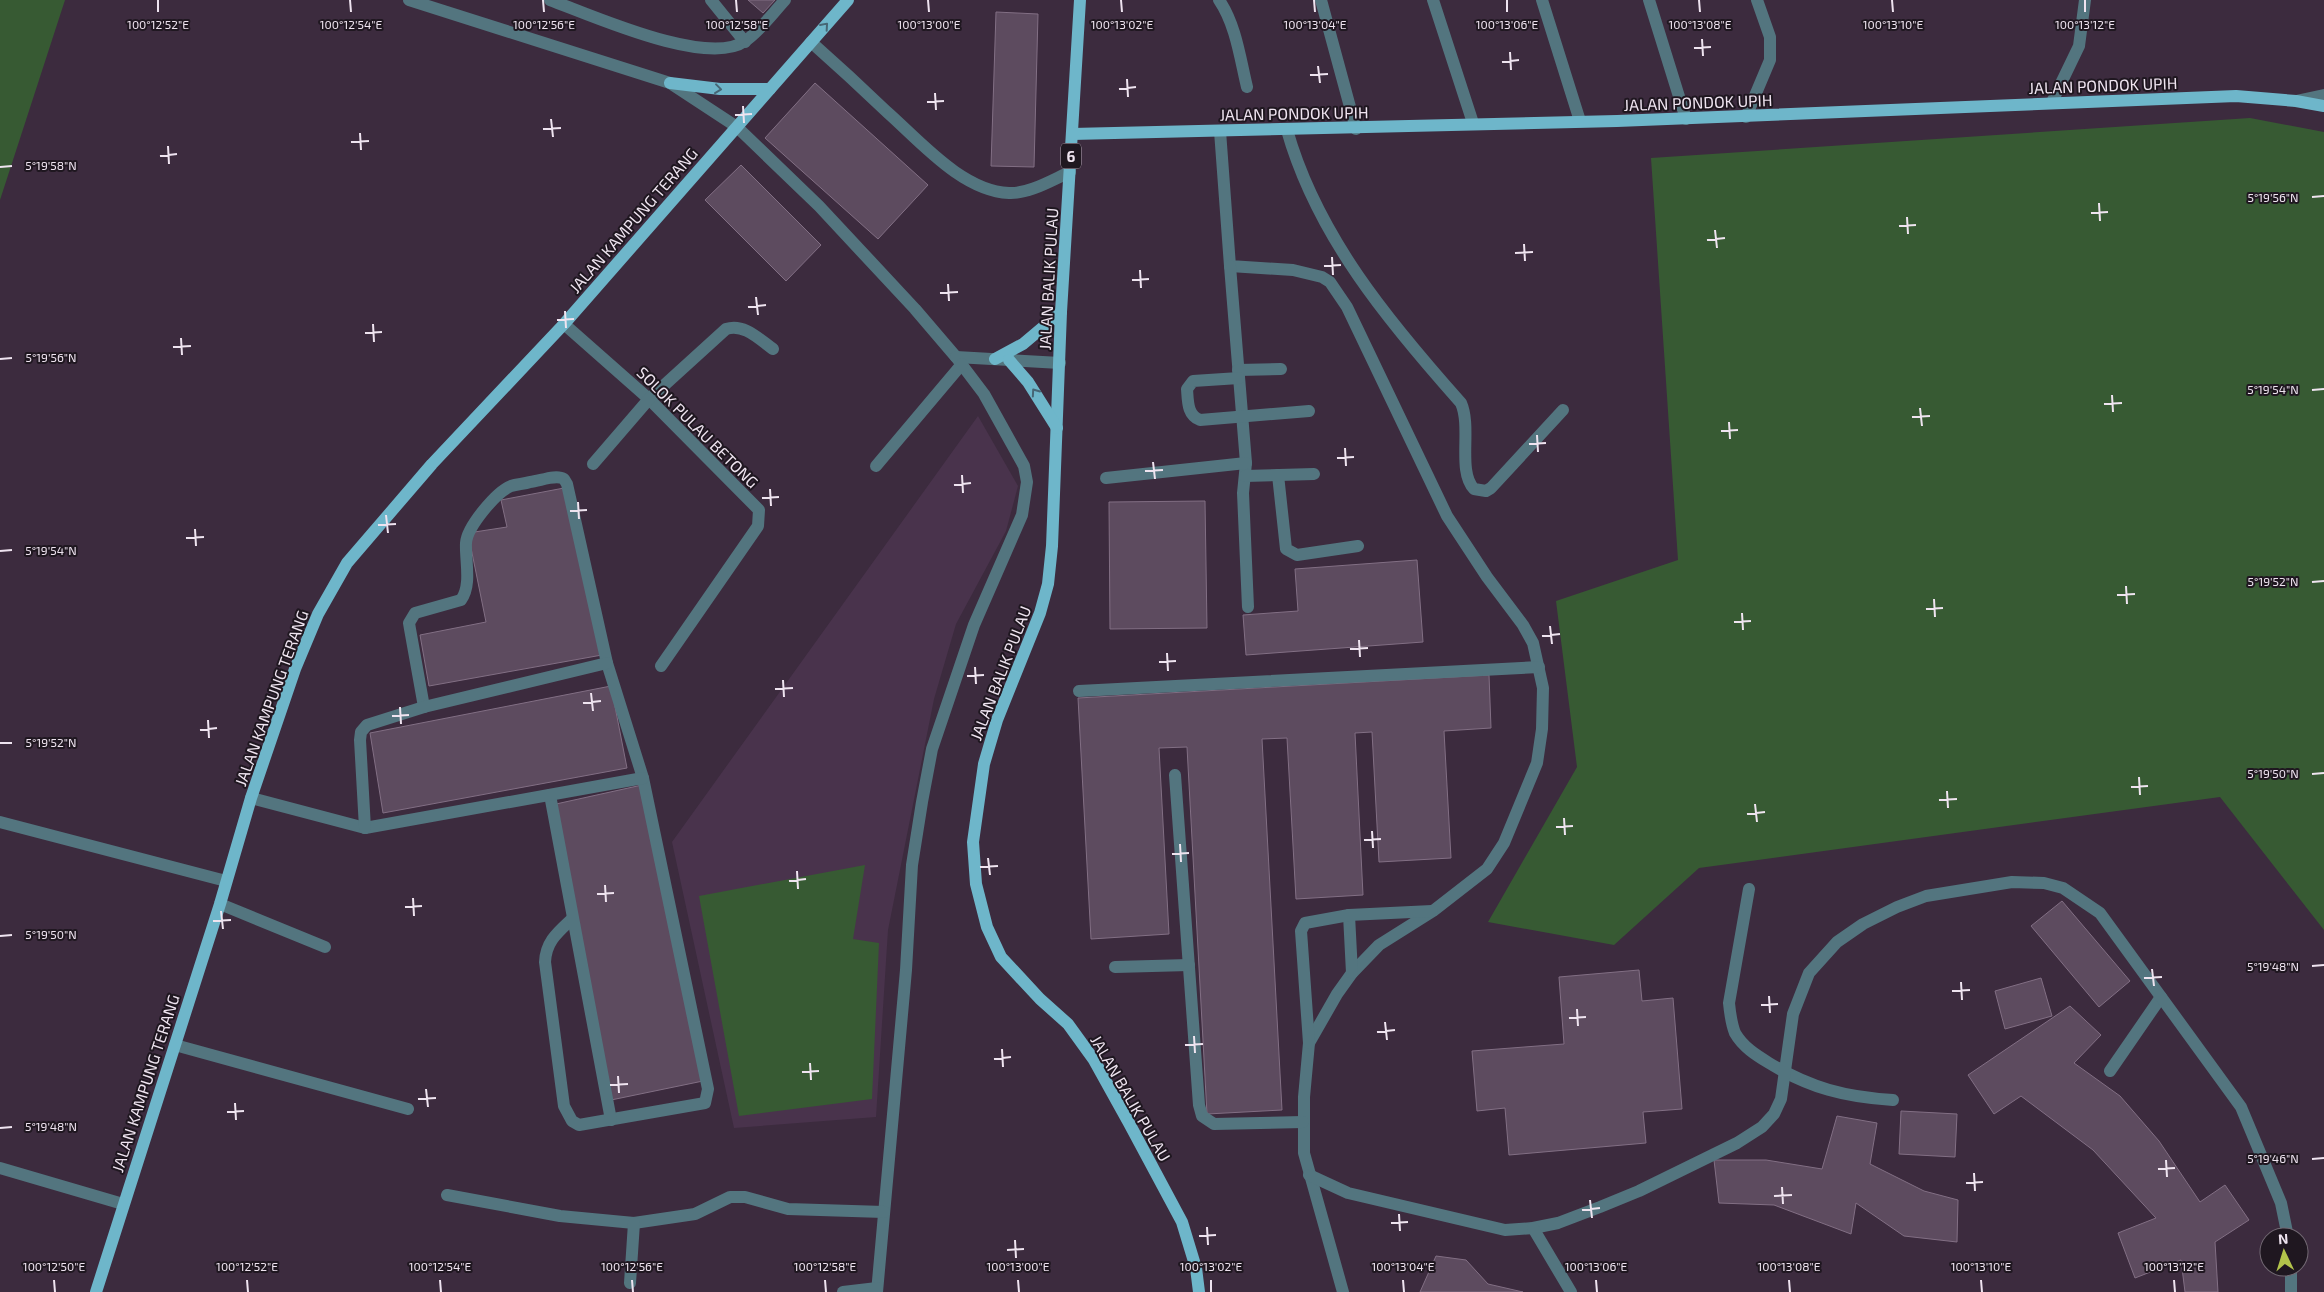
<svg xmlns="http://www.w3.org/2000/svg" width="2324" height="1292" viewBox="0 0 2324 1292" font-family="'Exo 2',sans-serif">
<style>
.built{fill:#49334c}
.green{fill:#375a33}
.building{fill:#5d4b5f;stroke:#826f84}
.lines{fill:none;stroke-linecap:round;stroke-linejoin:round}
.minor{stroke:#53757f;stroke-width:12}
.major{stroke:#6eb6ca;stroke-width:12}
.oneway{stroke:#466675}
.ticks{fill:none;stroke:#efe4f0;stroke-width:2}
.labels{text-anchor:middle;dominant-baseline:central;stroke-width:4;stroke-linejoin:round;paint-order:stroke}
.shield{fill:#1f1720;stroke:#b1a6b2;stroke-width:1}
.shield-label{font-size:15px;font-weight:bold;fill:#efe4f0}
.street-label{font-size:16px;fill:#efe4f0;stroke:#1f1720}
.ticks-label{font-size:12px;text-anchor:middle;fill:#efe4f0;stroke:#1f1720;stroke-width:4;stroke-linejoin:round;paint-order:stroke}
</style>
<rect width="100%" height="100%" fill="#3c2b3e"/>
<polygon class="built" points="978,416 1018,486 1006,531 956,624 934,699 888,930 876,1117 734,1128 672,842"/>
<g class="green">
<polygon points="0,0 65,0 0,200"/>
<polygon points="2250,118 2324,132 2324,930 2220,797 1699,868 1614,945 1488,922 1577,767 1556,601 1678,560 1651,158"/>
<polygon points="865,865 853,939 879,943 872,1099 739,1116 699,896"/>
</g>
<g class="building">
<polygon points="748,0 775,0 763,13"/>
<polygon points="996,12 1038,14 1034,167 991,166"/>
<polygon points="815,83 928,185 878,239 765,138"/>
<polygon points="741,165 821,245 786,281 705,200"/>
<polygon points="564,488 602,655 429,686 420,635 486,622 468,533 507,527 501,500"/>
<polygon points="1205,501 1207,628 1110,629 1109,502"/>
<polygon points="1417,560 1423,642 1246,655 1243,615 1298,611 1295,569"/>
<polygon points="1489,675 1491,728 1444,731 1451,858 1379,862 1372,732 1355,733 1363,895 1296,899 1287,738 1262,739 1282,1110 1207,1114 1187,747 1159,748 1169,934 1091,939 1078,698"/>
<polygon points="611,686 627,768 383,813 370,733"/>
<polygon points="642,785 703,1081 611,1100 556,804"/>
<polygon points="2062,901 2130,981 2099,1007 2031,926"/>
<polygon points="1639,970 1642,1001 1673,998 1682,1109 1643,1112 1646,1143 1509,1155 1505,1108 1477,1111 1472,1051 1564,1044 1559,977"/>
<polygon points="2041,978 2052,1016 2005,1029 1995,991"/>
<polygon points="2070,1006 2101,1035 2074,1063 2120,1096 2159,1141 2200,1202 2225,1185 2249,1220 2215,1242 2218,1292 2185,1292 2181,1260 2135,1278 2118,1233 2156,1218 2093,1150 2021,1096 1994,1114 1968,1075"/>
<polygon points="1901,1111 1957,1114 1955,1157 1899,1154"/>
<polygon points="1837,1116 1877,1123 1870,1164 1924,1191 1958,1200 1957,1242 1904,1236 1856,1203 1851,1234 1774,1205 1719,1203 1714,1160 1766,1160 1822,1169"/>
<polygon points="1436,1256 1466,1260 1488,1284 1523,1292 1420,1292"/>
</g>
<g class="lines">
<g class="minor">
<polyline points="409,0 670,83 737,127 819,206 915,309 956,357 984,394 1024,466 1027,482 1022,515 974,625 932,749 922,802 912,865 906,970 877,1292"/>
<path d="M550 0C591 15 708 68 745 41 760 31 773 13 785 0"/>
<polyline points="711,0 745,42"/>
<path d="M1219 0C1236 25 1240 58 1247 87"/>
<polyline points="1321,0 1356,129"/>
<polyline points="1433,0 1473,123"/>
<polyline points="1542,0 1580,121"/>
<polyline points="1649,0 1686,119"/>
<path d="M811 42C837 65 862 88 887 112 920 141 962 191 1009 193 1029 194 1052 180 1070 172"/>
<polyline points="2296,101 2324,95"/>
<polyline points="2052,102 2079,46 2085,0"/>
<polyline points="1746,117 1770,60 1770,37 1757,0"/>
<path d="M1287 130C1317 236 1389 322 1461 403 1472 428 1457 471 1474 489L1486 491 1491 488 1563 410"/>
<polyline points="1220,131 1230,266 1293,270 1322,277 1330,282 1347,307 1447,516 1487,577 1523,625 1533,643 1543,688 1542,729 1537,763 1504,843 1487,869 1433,911 1379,945 1352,973 1337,994 1309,1043 1304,1097 1304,1153 1343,1292"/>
<polyline points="1230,266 1246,463 1243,493 1248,607"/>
<polyline points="564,324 649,399 759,510 758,526 661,666"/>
<polyline points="956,357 1060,363"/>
<polyline points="1238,370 1281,369"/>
<path d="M1239 378 1193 381 1187 389C1188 401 1187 415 1200 420L1309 411"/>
<path d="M593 464 649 399 726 329C744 323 759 339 773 349"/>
<polyline points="876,466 962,364"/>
<polyline points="1278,475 1286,549 1297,555 1358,546"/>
<polyline points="1245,476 1314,474"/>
<polyline points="1106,478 1246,463"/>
<polyline points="1079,691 1539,667"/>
<path d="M424 707 410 629 409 623 415 613 461 600C472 585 465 560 466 543 467 527 496 492 511 486 517 484 524 484 530 482 540 481 556 474 564 479L567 484 607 663 643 778 708 1089 705 1103 579 1125 572 1121 564 1106 545 962C546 942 557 933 571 920"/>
<polyline points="1175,775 1199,1105 1202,1116 1214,1124 1303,1122"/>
<polyline points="550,795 611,1120"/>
<polyline points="251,798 365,828 643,778"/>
<polyline points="0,822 226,881"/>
<polyline points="365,828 360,740 361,732 367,725 424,707 607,663"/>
<path d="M1749 889 1729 1003C1730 1013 1731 1023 1735 1033 1743 1047 1756 1055 1769 1063 1810 1088 1845 1097 1893 1100"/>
<polyline points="220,904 325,947"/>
<polyline points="1349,915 1352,973"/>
<polyline points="1115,967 1189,965"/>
<polyline points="1309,1043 1301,931 1305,923 1349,915 1432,911"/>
<polyline points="175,1045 408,1109"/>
<polyline points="2110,1071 2161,997"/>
<polyline points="0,1168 123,1204"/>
<polyline points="1309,1175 1348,1193 1505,1230 1533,1228 1558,1223 1600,1207 1639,1191 1737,1143 1762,1127 1774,1114 1781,1099 1793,1014 1809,973 1837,942 1863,924 1897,907 1926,896 2012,882 2044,883 2063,888 2100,913 2241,1107 2281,1203 2288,1237"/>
<polyline points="447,1195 560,1216 634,1223 695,1214 730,1197 745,1197 788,1209 884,1212"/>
<polyline points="1533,1228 1571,1292"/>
<polyline points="2291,1267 2291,1292"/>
<polyline points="630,1283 634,1223"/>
<polyline points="843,1292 877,1288"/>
</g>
<g class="major">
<polyline points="1080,0 1061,312 1052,546 1048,584 1040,613 997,720 984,764 973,842 976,884 987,927 1001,957 1040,999 1068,1024 1094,1060 1129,1123 1182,1222 1196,1268 1199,1292"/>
<polyline points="670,83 720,89 770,89"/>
<polyline points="1072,134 1617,121 2236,96 2296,101 2324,106"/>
<polyline points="995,359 1023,344 1061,312"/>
<polyline points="1009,360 1028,382 1057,428"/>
<polyline points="96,1292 220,904 251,798 295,669 318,614 347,563 432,464 564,324 848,0"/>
</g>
</g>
<defs><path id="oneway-chevron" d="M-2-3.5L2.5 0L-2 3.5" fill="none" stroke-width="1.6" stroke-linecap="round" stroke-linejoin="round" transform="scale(1.25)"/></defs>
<g class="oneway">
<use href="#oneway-chevron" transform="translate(825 26) rotate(-49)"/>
<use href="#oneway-chevron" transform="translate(718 89) rotate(7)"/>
<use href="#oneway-chevron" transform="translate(1035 392) rotate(-125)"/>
</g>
<path class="ticks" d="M158 0V12M350 0 351 12M543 0 544 12M736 0 737 12M928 0 929 12M1121 0 1122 12M1314 0 1315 12M1507 0V12M1699 0 1700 12M1892 0 1893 12M2085 0V12M1702 39 1703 56M1694 48 1711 47M1510 52 1511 70M1502 62 1519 60M1318 66 1320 83M1310 75 1328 74M1127 79 1128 97M1119 89 1136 87M935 93 936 110M927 102 944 101M743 106 744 123M735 115 752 114M551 119 553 137M543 129 561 128M360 133 361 150M351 142 369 141M168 146 169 164M160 156 177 154M0 167 12 166M2312 197 2324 196M2099 203 2100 221M2091 213 2108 212M1907 217 1908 234M1899 226 1916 225M1715 230 1717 248M1707 240 1725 238M1524 244 1525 261M1515 253 1533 252M1332 257 1333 275M1324 266 1341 265M1140 270 1141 288M1132 280 1149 279M948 284 949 301M940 293 958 292M756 297 758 315M748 307 766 305M565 311 566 328M557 320 574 319M373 324 374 342M365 333 382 332M181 338 182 355M173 347 191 346M0 359 12 358M2312 390 2324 389M2112 395 2113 412M2104 404 2122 403M1920 408 1922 426M1912 417 1930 416M1729 422 1730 439M1721 431 1738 430M1537 435 1538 452M1529 444 1546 443M1345 448 1346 466M1337 458 1354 457M1153 462 1155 479M1145 471 1163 470M962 475 963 493M954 485 971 483M770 489 771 506M762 498 779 497M578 502 579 519M570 511 587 510M386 515 388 533M378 525 396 524M195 529 196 546M186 538 204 537M0 551 12 550M2312 582 2324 581M2126 586 2127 604M2117 595 2135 594M1934 599 1935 617M1926 609 1943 608M1742 613 1743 630M1734 622 1751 621M1550 626 1552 644M1542 636 1560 634M1359 640 1360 657M1350 649 1368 648M1167 653 1168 671M1159 662 1176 661M975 667 976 684M967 676 984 675M783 680 784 697M775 689 793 688M591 693 593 711M583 703 601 701M400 707 401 724M392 716 409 715M208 720 209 738M200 730 217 728M0 743H12M2312 774 2324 773M2139 777 2140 795M2131 787 2148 786M1947 791 1948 808M1939 800 1957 799M1755 804 1757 822M1747 814 1765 812M1564 818 1565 835M1556 827 1573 826M1372 831 1373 848M1364 840 1381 839M1180 844 1181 862M1172 854 1189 853M988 858 990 875M980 867 998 866M797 871 798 889M789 881 806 879M605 885 606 902M597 894 614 893M413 898 414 916M405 907 422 906M221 911 223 929M213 921 231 920M0 936 12 935M2312 966 2324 965M2152 969 2154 986M2144 978 2162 977M1961 982 1962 1000M1952 991 1970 990M1769 996 1770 1013M1761 1005 1778 1004M1577 1009 1578 1026M1569 1018 1586 1017M1385 1022 1387 1040M1377 1032 1395 1030M1194 1036 1195 1053M1185 1045 1203 1044M1002 1049 1003 1067M994 1059 1011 1057M810 1063 811 1080M802 1072 819 1071M618 1076 619 1093M610 1085 628 1084M426 1089 428 1107M418 1099 436 1098M235 1103 236 1120M227 1112 244 1111M0 1128 12 1127M2312 1159 2324 1158M2166 1160 2167 1177M2158 1169 2175 1168M1974 1173 1975 1191M1966 1183 1983 1182M1782 1187 1783 1204M1774 1196 1792 1195M1590 1200 1592 1218M1582 1210 1600 1208M1399 1214 1400 1231M1391 1223 1408 1222M1207 1227 1208 1245M1199 1236 1216 1235M1015 1240 1016 1258M1007 1250 1024 1249M54 1280 55 1292M247 1280 248 1292M440 1280 441 1292M632 1280 633 1292M825 1280 826 1292M1018 1280 1019 1292M1211 1280V1292M1403 1280 1404 1292M1596 1280 1597 1292M1789 1280 1790 1292M1981 1280 1982 1292M2174 1280 2175 1292"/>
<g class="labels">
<rect class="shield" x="1061" y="143.5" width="20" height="25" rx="4"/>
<g class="shield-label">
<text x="1071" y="156">6</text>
</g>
<g class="street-label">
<text transform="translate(2103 85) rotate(-2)">JALAN PONDOK UPIH</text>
<text transform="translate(1698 102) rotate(-2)">JALAN PONDOK UPIH</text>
<text transform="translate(1294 113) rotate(-1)">JALAN PONDOK UPIH</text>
<text transform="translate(633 220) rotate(-49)">JALAN KAMPUNG TERANG</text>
<text transform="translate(1048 279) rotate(-87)">JALAN BALIK PULAU</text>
<text transform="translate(698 427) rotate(45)">SOLOK PULAU BETONG</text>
<text transform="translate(1000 673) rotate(-69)">JALAN BALIK PULAU</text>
<text transform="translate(271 698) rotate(-70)">JALAN KAMPUNG TERANG</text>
<text transform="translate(145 1083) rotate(-72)">JALAN KAMPUNG TERANG</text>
<text transform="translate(1131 1098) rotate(60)">JALAN BALIK PULAU</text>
</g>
</g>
<g class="ticks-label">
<text x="158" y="29">100°12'52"E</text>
<text x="351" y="29">100°12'54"E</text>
<text x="544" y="29">100°12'56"E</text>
<text x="737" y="29">100°12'58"E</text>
<text x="929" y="29">100°13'00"E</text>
<text x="1122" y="29">100°13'02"E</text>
<text x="1315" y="29">100°13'04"E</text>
<text x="1507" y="29">100°13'06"E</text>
<text x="1700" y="29">100°13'08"E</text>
<text x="1893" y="29">100°13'10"E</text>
<text x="2085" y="29">100°13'12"E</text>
<text x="51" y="170">5°19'58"N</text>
<text x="2273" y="202">5°19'56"N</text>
<text x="51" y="362">5°19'56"N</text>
<text x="2273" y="394">5°19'54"N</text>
<text x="51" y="555">5°19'54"N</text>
<text x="2273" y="586">5°19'52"N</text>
<text x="51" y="747">5°19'52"N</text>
<text x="2273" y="778">5°19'50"N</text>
<text x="51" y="939">5°19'50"N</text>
<text x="2273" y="971">5°19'48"N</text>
<text x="51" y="1131">5°19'48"N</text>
<text x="2273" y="1163">5°19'46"N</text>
<text x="54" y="1271">100°12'50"E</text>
<text x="247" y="1271">100°12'52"E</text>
<text x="440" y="1271">100°12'54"E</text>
<text x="632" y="1271">100°12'56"E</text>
<text x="825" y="1271">100°12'58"E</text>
<text x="1018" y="1271">100°13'00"E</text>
<text x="1211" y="1271">100°13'02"E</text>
<text x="1403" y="1271">100°13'04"E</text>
<text x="1596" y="1271">100°13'06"E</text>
<text x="1789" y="1271">100°13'08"E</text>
<text x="1981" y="1271">100°13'10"E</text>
<text x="2174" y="1271">100°13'12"E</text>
</g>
<g transform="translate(2284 1252) rotate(356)"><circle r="24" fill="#1f1720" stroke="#726973"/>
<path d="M0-4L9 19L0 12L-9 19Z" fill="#b2c34b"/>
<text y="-8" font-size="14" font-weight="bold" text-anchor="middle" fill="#efe4f0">N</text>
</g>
</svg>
